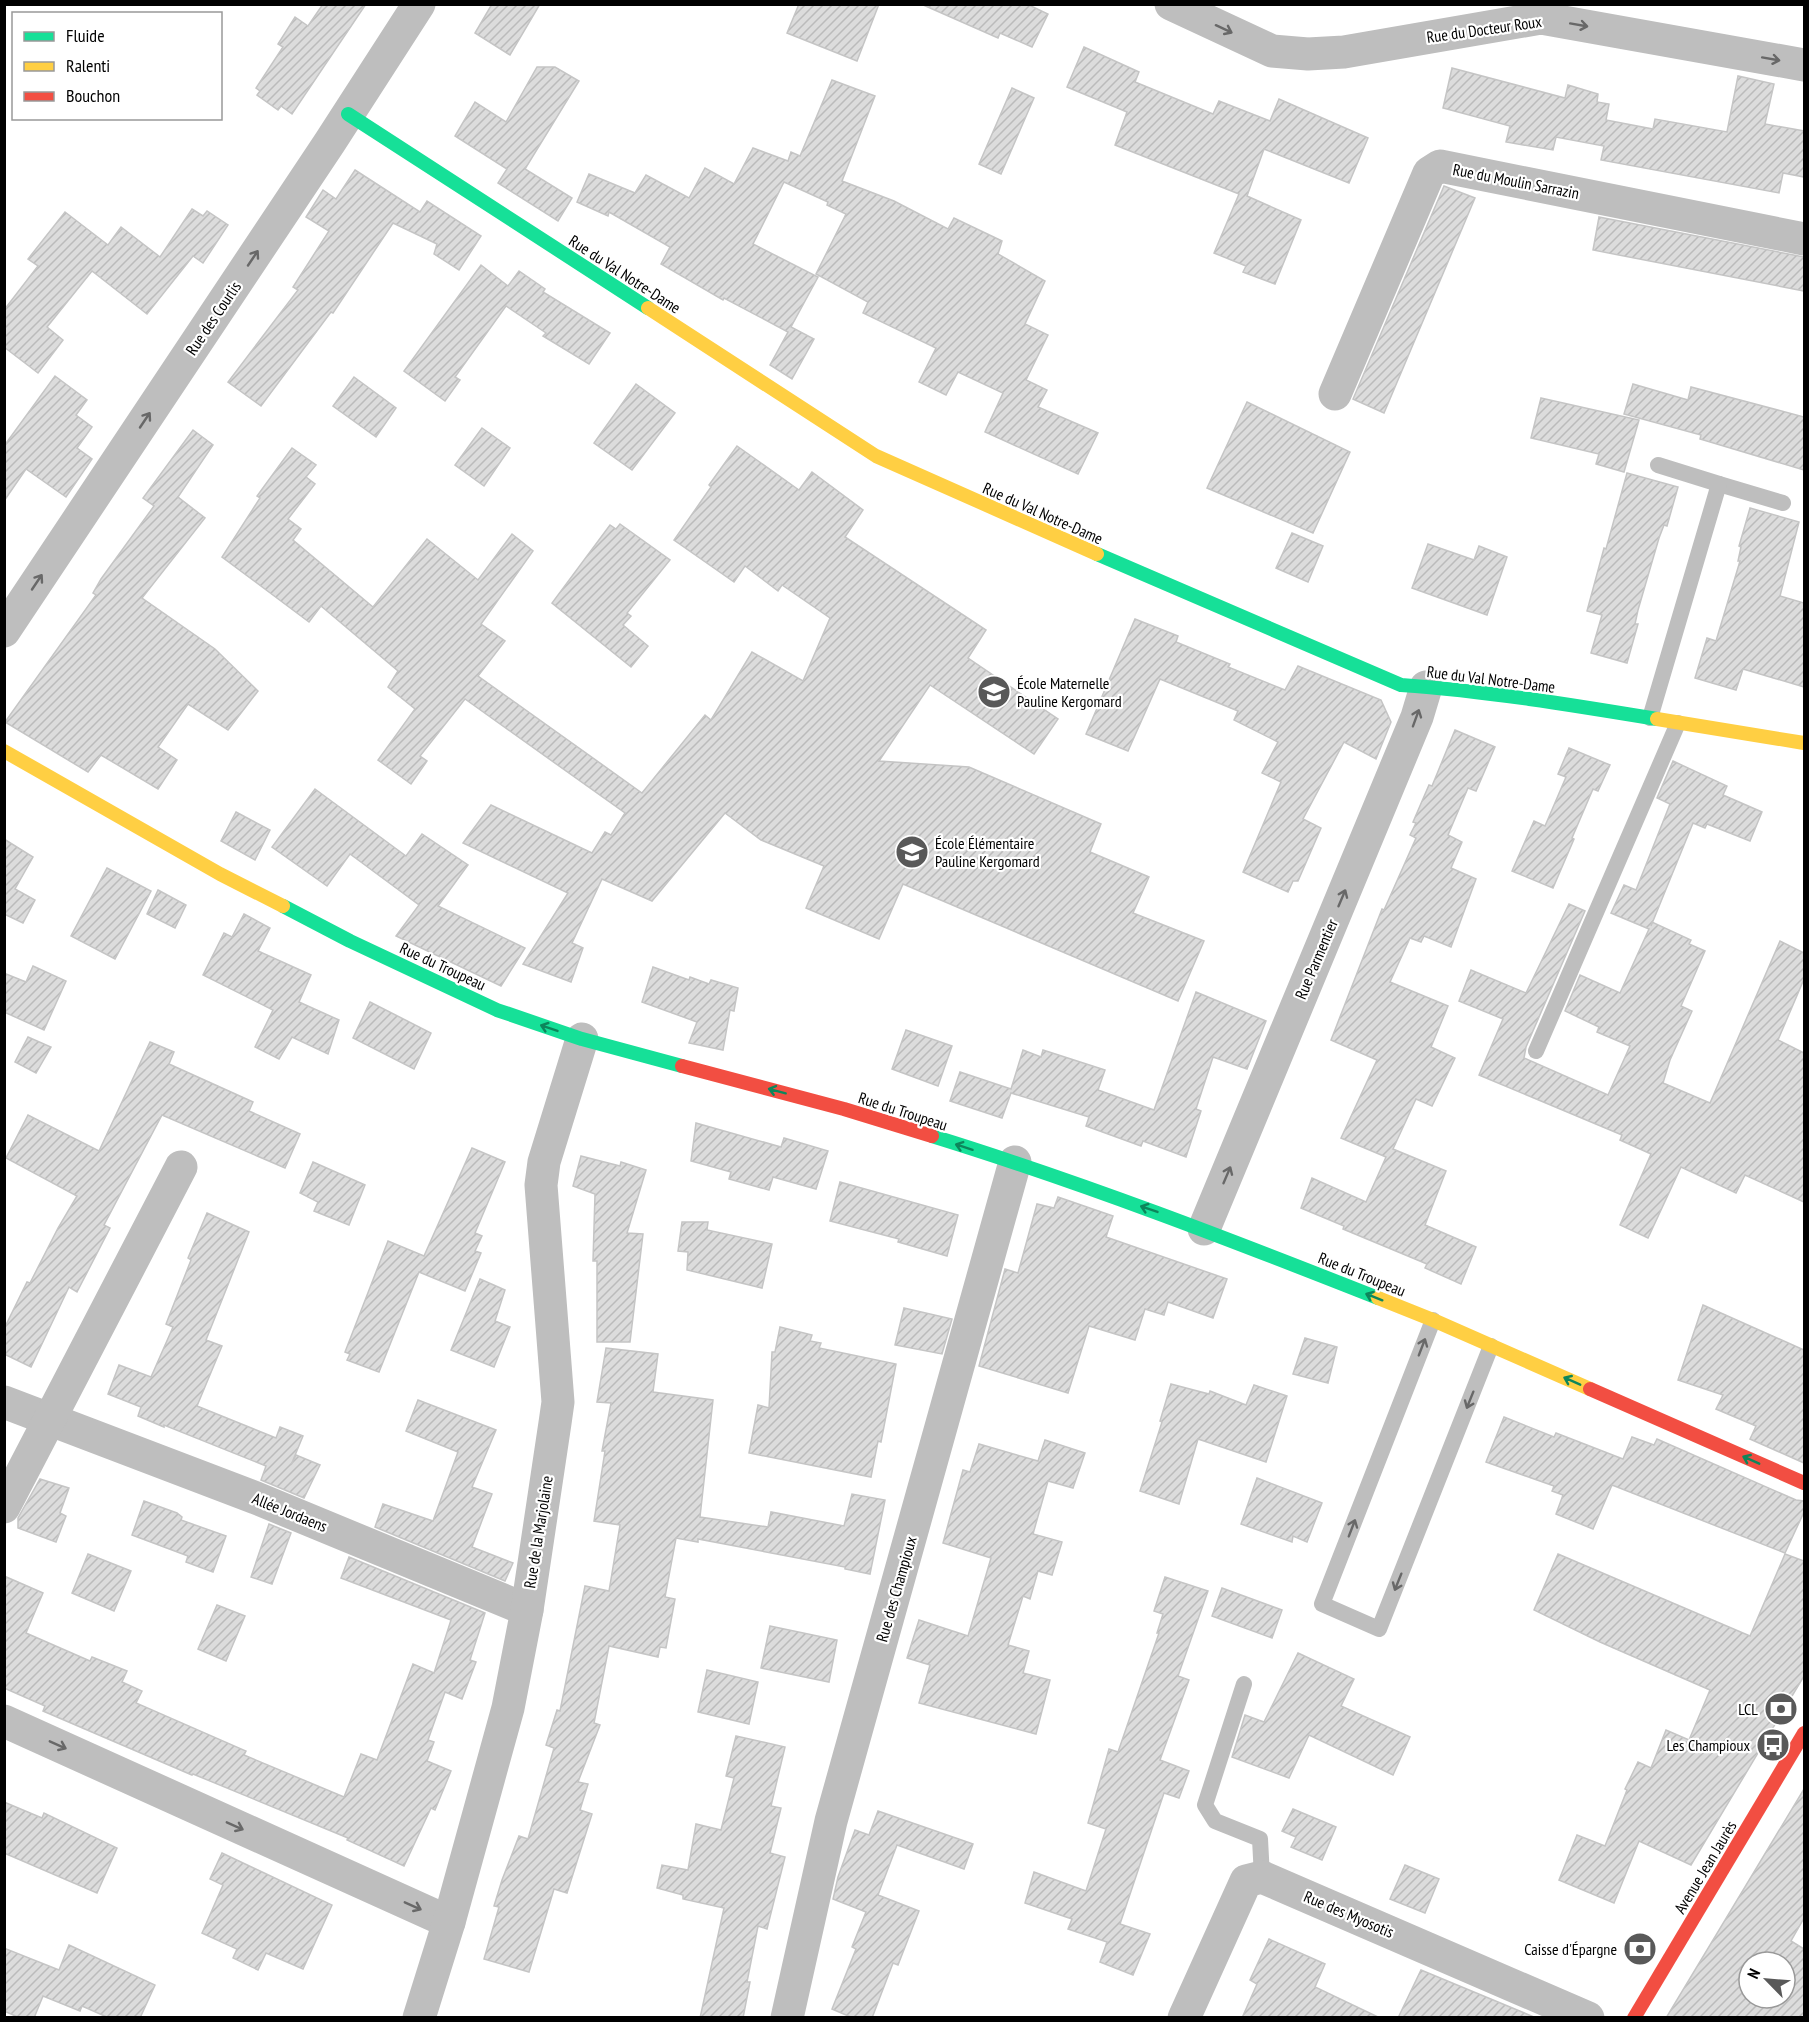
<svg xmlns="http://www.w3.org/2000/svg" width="1809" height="2022" viewBox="0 0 1809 2022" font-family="'PT Sans Narrow',sans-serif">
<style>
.building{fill:url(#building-hatch);stroke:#c5c5c5;stroke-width:1.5;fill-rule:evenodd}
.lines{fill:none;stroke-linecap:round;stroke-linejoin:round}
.lane{stroke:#bebebe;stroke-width:16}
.street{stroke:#bebebe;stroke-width:33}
.fast{stroke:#16e098;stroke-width:14}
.slow{stroke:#ffcf43;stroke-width:14}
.jam{stroke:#f24e42;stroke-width:14}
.oneway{stroke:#686868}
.oneway2{stroke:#0d865b}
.labels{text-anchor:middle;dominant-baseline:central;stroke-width:4.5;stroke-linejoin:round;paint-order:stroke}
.street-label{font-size:16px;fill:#000;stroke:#fff}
.poi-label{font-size:16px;fill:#000;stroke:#fff;text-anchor:end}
</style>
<defs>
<pattern id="building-hatch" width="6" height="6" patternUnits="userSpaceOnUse" patternTransform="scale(1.5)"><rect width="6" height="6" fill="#dcdcdc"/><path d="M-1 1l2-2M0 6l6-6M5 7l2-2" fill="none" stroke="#bbb"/></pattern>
</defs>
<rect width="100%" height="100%" fill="#fff"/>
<g class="building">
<polygon points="323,4 366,4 292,114 281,106 278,110 257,95 260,91 256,88 283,47 278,44 295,17 308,26"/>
<polygon points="492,4 540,4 510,55 475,33"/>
<polygon points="799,4 879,4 857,61 787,33"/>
<polygon points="921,4 1027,4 1048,14 1032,47 1000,33 998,38"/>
<polygon points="1084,47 1139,72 1135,82 1213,114 1219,101 1270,121 1279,99 1368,138 1349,183 1264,149 1247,196 1301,220 1275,284 1243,272 1246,266 1214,253 1239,194 1115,145 1127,112 1067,87"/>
<polygon points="537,67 555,67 579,81 525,169 572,198 558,221 498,183 507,169 455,136 475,102 506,122"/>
<polygon points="1452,68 1565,98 1568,85 1598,94 1597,102 1609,104 1606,120 1653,129 1655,119 1727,132 1738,76 1774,84 1765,124 1804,131 1804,177 1783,173 1779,193 1601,160 1604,146 1556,137 1553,150 1506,142 1510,126 1443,108"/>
<polygon points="832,80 875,96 842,181 894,201 948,229 954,218 1002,241 998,254 1045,281 1025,324 1048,335 1026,380 1047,390 1038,407 1098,433 1078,474 985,432 1003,393 958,372 946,395 919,382 936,348 863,313 868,302 816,274 846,214 827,205 828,202 784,182 753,244 818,277 791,327 814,339 792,379 770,365 788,332 724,298 723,300 661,264 670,247 609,212 608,216 577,202 589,174 635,193 646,175 689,198 705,168 734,184 753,148 788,161 791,152 800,156"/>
<polygon points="1012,88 1034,98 1001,174 979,164"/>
<polygon points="355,170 420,212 427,201 481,236 459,270 434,254 437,244 393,223 333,313 331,312 261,406 228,382 298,290 293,287 329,231 306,217 323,190 336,199"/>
<polygon points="1444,186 1475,198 1384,413 1353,399"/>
<polygon points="192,209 203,216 207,211 228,225 203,263 193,256 147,314 92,271 47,327 63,340 38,373 4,347 4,310 38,266 28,259 65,212 108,245 121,227 160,257"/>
<polygon points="1599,217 1804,257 1804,291 1593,250"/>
<polygon points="481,265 508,286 519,271 545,289 543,292 610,333 589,364 543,336 546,333 506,306 455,377 460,380 445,401 404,371"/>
<polygon points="55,376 87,400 76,415 92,427 77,448 92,459 66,497 26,469 4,501 4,446"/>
<polygon points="354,377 396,408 376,437 333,406"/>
<polygon points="636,384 675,413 632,470 594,443"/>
<polygon points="1633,384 1688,400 1691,387 1804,417 1804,470 1700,439 1701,435 1624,414"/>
<polygon points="1541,398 1639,420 1624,472 1596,464 1599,454 1531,438"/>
<polygon points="1247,402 1350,452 1313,533 1207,488"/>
<polygon points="482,428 510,448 484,486 455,465"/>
<polygon points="193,430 213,445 178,497 205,518 142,598 215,649 258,691 228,730 188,704 158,747 177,760 158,789 101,755 88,772 5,722 96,595 93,593 101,579 154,506 143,498"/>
<polygon points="737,446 799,490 812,472 863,510 845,537 986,630 968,658 1058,719 1034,754 930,685 879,761 969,767 1101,824 1090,852 1149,877 1133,913 1204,941 1178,1001 903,884 879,939 806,908 824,866 761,840 725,813 652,901 602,879 572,943 583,948 571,982 523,964 568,893 463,843 491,805 592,853 605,832 611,835 625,813 465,699 420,756 427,761 411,784 378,760 415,709 388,687 398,671 321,606 309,622 222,557 260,498 257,496 292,448 316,465 306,477 315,484 288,519 301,529 293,540 373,607 427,539 478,580 512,534 533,551 481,624 505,641 478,676 642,793 705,715 711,720 752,652 803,681 830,618 782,585 778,591 745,566 734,582 674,540 711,487 709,485"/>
<polygon points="1627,473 1678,487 1667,526 1664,525 1659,538 1638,610 1635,624 1638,624 1627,663 1591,653 1602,615 1587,611 1604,548 1606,549"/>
<polygon points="1750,508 1799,522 1780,596 1804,603 1804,687 1743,669 1736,690 1695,678 1707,638 1716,641 1740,561 1738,561 1741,547 1739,546"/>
<polygon points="620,524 670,560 627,613 631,616 623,625 648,646 631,667 552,603 610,525 616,529"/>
<polygon points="1292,533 1323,546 1308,582 1276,568"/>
<polygon points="1428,544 1474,560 1479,546 1507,557 1487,615 1412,588"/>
<polygon points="1135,619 1178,636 1176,642 1230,664 1228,667 1285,690 1298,666 1381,700 1391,722 1376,759 1344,742 1303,819 1321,828 1298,881 1293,881 1288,892 1243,872 1281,782 1262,773 1278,742 1234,720 1238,711 1160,679 1128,751 1086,734"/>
<polygon points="1455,730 1495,747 1476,791 1468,788 1448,835 1462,842 1451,868 1476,879 1451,947 1424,936 1421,942 1410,938 1390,982 1448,1006 1431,1047 1455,1058 1432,1106 1416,1099 1393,1149 1446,1171 1425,1225 1476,1247 1461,1284 1425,1268 1427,1264 1343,1229 1344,1226 1301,1208 1312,1178 1366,1202 1386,1157 1341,1138 1377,1060 1331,1040 1382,909 1384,910 1416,838 1410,835 1416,823 1413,822 1429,785 1432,786"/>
<polygon points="1569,748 1610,765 1598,791 1593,789 1572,838 1574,839 1553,888 1512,871 1534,821 1545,826 1566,777 1558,774"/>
<polygon points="1673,761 1727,786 1723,795 1762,812 1750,841 1707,824 1705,828 1693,823 1651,926 1652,922 1691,940 1689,944 1705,951 1681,1006 1692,1011 1670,1060 1663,1083 1710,1103 1780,941 1804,953 1804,979 1778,1040 1804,1053 1804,1202 1745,1175 1736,1193 1681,1167 1648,1238 1620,1225 1651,1154 1620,1140 1622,1135 1479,1075 1503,1019 1459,1001 1471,970 1526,993 1569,904 1585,911 1526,1047 1524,1058 1608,1095 1630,1046 1597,1032 1599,1027 1565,1011 1580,975 1620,993 1649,929 1611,913 1624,885 1636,890 1670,804 1657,798"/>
<polygon points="315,789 406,856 422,834 468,865 438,906 525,948 501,986 396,936 419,905 350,854 327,886 272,847"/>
<polygon points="236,812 270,830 255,860 221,841"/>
<polygon points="4,839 33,857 15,889 35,900 23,923 4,914"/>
<polygon points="107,868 151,891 115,959 71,936"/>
<polygon points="158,890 186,905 175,928 147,914"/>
<polygon points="244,914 270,928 258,951 311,975 299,1002 339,1020 328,1054 292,1037 279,1059 255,1047 273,1010 203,975 224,933 232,937"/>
<polygon points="33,966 66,981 44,1030 4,1012 4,973 26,982"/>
<polygon points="653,967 689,980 690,977 709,984 711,980 738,988 734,1011 730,1010 723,1050 689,1043 697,1022 642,1002"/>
<polygon points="1196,992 1266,1021 1247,1069 1213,1057 1196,1109 1201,1111 1186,1157 1143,1141 1141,1146 1086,1126 1089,1117 1011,1093 1002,1118 950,1101 960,1072 1011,1089 1023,1050 1041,1057 1043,1050 1105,1070 1098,1090 1154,1110"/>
<polygon points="370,1002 431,1033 414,1069 353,1038"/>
<polygon points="906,1030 952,1046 938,1086 892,1069"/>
<polygon points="28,1037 51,1047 36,1073 15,1062"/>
<polygon points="150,1042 174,1052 169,1064 253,1102 249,1111 300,1134 285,1168 162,1115 104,1225 110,1228 77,1292 69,1287 31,1367 4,1354 4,1329 27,1282 30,1283 58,1228 77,1196 6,1158 28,1115 99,1151"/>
<polygon points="696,1123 781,1147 784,1138 828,1151 816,1189 773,1177 769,1190 729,1179 731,1172 691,1161"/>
<polygon points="472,1148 505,1162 475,1233 482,1236 475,1251 481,1253 465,1291 419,1272 379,1372 347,1360 350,1354 345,1352 388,1241 424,1256"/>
<polygon points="581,1156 620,1166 621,1162 646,1170 627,1233 643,1234 630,1342 597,1342 597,1261 593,1261 595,1194 573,1186"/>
<polygon points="313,1162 365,1185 349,1225 314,1211 318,1202 300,1193"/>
<polygon points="840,1182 958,1215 947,1256 898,1242 899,1239 830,1221"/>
<polygon points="1058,1197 1113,1216 1106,1237 1227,1279 1213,1318 1168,1302 1164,1315 1145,1309 1135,1340 1089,1326 1068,1393 979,1366 1005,1269 1018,1273 1037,1204 1054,1208"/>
<polygon points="207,1213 249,1232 206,1340 222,1346 197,1406 276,1438 280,1427 303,1436 291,1465 296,1455 320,1465 304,1498 261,1480 266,1466 164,1425 164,1427 138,1416 141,1407 108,1394 119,1365 151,1377 173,1327 166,1324 191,1260 188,1258"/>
<polygon points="682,1222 708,1222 707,1230 772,1244 762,1288 687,1270 688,1252 678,1251"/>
<polygon points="480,1279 505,1290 495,1321 510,1327 494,1367 451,1350"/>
<polygon points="1703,1305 1804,1350 1804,1463 1750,1439 1756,1426 1716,1409 1723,1395 1678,1380"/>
<polygon points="904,1308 952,1319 942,1354 895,1345"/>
<polygon points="780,1327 812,1335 810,1341 821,1343 819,1348 896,1364 881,1442 878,1441 871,1477 749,1453 758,1405 769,1408 772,1352 775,1352"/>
<polygon points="1305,1338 1337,1347 1328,1383 1293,1374"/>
<polygon points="606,1348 658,1354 653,1392 713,1400 700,1517 768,1527 771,1512 844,1526 852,1494 885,1500 870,1574 845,1569 845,1567 698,1539 698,1542 676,1538 665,1597 675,1599 666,1648 660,1647 658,1657 609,1646 594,1723 600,1725 578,1782 588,1784 580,1810 592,1814 567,1893 554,1889 529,1972 484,1959 499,1907 494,1906 502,1880 519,1836 528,1839 554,1748 546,1745 557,1710 560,1711 585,1586 609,1591 620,1525 594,1521 605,1451 602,1451 611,1403 597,1402"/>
<polygon points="1171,1384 1209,1394 1210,1391 1246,1405 1254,1385 1287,1396 1266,1462 1198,1439 1179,1504 1140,1491 1162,1422 1160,1421"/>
<polygon points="418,1400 496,1430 472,1487 492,1494 472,1547 513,1563 505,1581 375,1527 383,1504 433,1521 458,1452 406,1431"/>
<polygon points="1504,1417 1554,1437 1556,1433 1623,1459 1632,1437 1654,1445 1657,1439 1796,1500 1804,1501 1804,1512 1785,1553 1612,1485 1593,1529 1556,1514 1563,1495 1552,1491 1554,1486 1486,1462"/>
<polygon points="1045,1440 1085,1453 1073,1488 1048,1481 1033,1534 1062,1542 1052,1575 1038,1571 1030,1599 1023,1596 1008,1645 1029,1651 1023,1673 1050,1680 1036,1734 919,1703 930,1665 907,1658 919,1620 968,1636 991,1558 943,1543 963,1470 970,1472 979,1444 1038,1461"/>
<polygon points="1257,1478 1322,1503 1307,1542 1293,1536 1292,1542 1241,1524"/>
<polygon points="40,1479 69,1488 60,1513 66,1516 56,1542 18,1528 18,1518"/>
<polygon points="144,1501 177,1513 182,1517 181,1520 226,1536 213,1572 186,1562 188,1556 132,1535"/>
<polygon points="269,1524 291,1533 272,1584 251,1577"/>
<polygon points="88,1554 131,1571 114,1611 72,1593"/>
<polygon points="1558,1554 1750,1636 1785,1554 1804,1561 1804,1676 1691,1865 1639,1841 1614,1903 1559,1880 1577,1835 1605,1846 1627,1790 1625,1789 1638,1762 1651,1768 1666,1730 1689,1740 1710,1690 1600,1642 1534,1610"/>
<polygon points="349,1557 485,1613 470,1660 476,1662 462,1699 445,1692 428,1740 434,1742 427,1761 451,1771 435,1810 431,1808 404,1866 347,1840 348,1838 193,1774 192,1775 43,1711 45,1706 4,1688 4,1576 43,1593 26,1633 90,1661 92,1657 127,1671 122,1682 142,1691 136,1703 246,1751 244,1755 344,1797 361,1754 377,1760 413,1664 434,1673 451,1620 341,1578"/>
<polygon points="1165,1577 1208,1591 1178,1676 1189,1680 1160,1760 1189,1771 1179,1798 1164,1793 1120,1924 1150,1934 1133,1975 1100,1962 1107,1942 1068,1929 1072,1919 1025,1903 1034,1872 1086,1891 1106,1829 1088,1823 1109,1749 1118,1752 1159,1633 1157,1633 1163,1614 1154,1611"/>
<polygon points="1222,1588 1282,1610 1272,1638 1212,1616"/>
<polygon points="217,1605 245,1616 226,1661 198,1649"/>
<polygon points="770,1626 837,1640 829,1682 761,1668"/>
<polygon points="1298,1653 1354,1679 1341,1706 1410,1737 1393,1775 1309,1735 1289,1778 1232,1757 1245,1715 1264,1722"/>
<polygon points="707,1670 758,1682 749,1724 698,1712"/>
<polygon points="736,1736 785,1747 771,1806 781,1808 770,1853 785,1857 767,1929 758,1926 747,1982 750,1982 743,2018 700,2018 724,1908 683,1899 683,1895 657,1888 662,1865 688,1870 696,1824 721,1830 734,1778 726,1776"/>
<path d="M1804 1789V1918L1791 1941 1804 1949V2018H1666ZM1749 1962H1785V1998H1749Z"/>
<polygon points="4,1802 42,1818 44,1813 117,1848 97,1893 4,1853"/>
<polygon points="1293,1809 1336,1827 1322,1860 1291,1847 1296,1837 1282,1831"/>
<polygon points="878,1811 973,1844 964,1869 897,1845 878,1895 919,1911 898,1965 893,1963 872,2018 853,2018 832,2009 856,1949 852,1947 866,1912 833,1899 838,1877 855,1830 869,1835"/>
<polygon points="222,1853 332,1905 303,1969 266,1953 258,1970 233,1958 237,1949 202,1933 223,1885 210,1879"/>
<polygon points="1405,1865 1439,1879 1425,1913 1390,1899"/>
<polygon points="1269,1939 1325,1964 1315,1987 1380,2018 1242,2018 1257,1984 1250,1980"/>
<polygon points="69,1945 155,1985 140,2018 109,2018 82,2006 80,2011 43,1996 34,2018 20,2018 4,2011 4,1948 59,1970"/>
<polygon points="1421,1970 1534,2017 1534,2018 1398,2018"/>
</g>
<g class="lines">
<g class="lane">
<polyline points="1719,484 1783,503"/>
<polyline points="1650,718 1719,484 1658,465"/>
<polyline points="1536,1051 1678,723"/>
<polyline points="1433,1320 1322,1604 1379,1629 1491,1346"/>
<polyline points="1244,1684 1205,1805 1215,1821 1260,1839 1262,1877"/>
</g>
<g class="street">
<polyline points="1171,4 1272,51 1308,54 1344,52 1541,18 1804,65"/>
<polyline points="1335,394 1429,173 1440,166 1804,239"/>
<polyline points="4,631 330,142 419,4"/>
<polyline points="1204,1229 1417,717 1426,687"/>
<polyline points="4,1402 256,1498 527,1610"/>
<polyline points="4,1507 181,1167"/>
<polyline points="4,1721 449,1922"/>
<polyline points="419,2018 449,1922 508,1708 527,1610 555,1423 558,1402 541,1185 544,1162 582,1039"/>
<polyline points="787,2018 831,1821 1015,1162"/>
<polyline points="1184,2018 1246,1881 1262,1877 1588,2018"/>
</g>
<g class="fast">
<polyline points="348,114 648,308"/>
<path d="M1097 554 1401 685C1487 691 1572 705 1657 719"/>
<polyline points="283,906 350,941 497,1010 582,1039 682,1066"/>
<path d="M932 1136C1084 1183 1231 1240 1378 1298"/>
</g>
<g class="slow">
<polyline points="648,308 876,456 1097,554"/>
<polyline points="1657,719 1804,743"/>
<polyline points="4,751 220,874 283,906"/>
<polyline points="1378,1298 1433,1320 1590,1389"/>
</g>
<g class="jam">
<polyline points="682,1066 844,1109 932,1136"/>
<polyline points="1590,1389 1804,1483"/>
<polyline points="1634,2018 1804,1733"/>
</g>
</g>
<defs><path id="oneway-shaft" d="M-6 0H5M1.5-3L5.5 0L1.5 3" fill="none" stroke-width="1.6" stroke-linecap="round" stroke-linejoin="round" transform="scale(1.5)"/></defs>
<g class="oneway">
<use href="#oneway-shaft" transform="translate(1579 25) rotate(10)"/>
<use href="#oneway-shaft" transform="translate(1224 29) rotate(25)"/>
<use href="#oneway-shaft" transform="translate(1771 59) rotate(10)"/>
<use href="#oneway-shaft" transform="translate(253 258) rotate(-56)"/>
<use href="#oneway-shaft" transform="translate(145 420) rotate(-56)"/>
<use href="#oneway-shaft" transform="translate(37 582) rotate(-56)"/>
<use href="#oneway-shaft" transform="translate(1416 718) rotate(-70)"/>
<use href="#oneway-shaft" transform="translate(1342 898) rotate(-67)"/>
<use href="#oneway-shaft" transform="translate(1227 1175) rotate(-67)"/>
<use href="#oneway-shaft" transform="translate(1422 1347) rotate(-69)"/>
<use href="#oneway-shaft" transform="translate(1470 1400) rotate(112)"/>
<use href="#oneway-shaft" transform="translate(1352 1528) rotate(-69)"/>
<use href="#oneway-shaft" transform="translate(1398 1582) rotate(112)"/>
<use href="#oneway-shaft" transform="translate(58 1745) rotate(24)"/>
<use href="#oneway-shaft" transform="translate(235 1826) rotate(24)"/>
<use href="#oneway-shaft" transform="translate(413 1906) rotate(24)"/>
</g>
<g class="oneway2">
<use href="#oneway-shaft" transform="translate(549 1028) rotate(-161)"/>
<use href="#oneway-shaft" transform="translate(777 1091) rotate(-165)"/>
<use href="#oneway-shaft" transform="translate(964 1147) rotate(-162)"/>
<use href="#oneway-shaft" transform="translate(1149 1209) rotate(-161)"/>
<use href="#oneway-shaft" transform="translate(1374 1297) rotate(-158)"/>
<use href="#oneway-shaft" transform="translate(1572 1381) rotate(-156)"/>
<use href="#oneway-shaft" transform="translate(1751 1460) rotate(-156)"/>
</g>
<defs>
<g id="school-disc" transform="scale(1.725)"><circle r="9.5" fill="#595959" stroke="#fff"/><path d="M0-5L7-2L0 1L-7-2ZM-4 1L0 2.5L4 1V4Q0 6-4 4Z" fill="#fff"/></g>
<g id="bank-disc" transform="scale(1.725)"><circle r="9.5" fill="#595959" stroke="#fff"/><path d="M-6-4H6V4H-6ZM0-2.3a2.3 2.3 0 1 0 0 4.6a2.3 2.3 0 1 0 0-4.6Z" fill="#fff"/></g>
<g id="bus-disc" transform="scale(1.725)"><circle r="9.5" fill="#595959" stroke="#fff"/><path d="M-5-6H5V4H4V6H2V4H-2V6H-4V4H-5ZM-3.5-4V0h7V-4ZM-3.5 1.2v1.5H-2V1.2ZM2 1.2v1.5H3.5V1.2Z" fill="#fff"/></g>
</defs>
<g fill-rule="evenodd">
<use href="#school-disc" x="994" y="692"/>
<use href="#school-disc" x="912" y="852"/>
<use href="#bank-disc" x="1781" y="1709"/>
<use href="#bus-disc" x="1773" y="1745"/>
<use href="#bank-disc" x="1640" y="1949"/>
</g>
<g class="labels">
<g class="street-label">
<text transform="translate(1484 29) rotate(-8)">Rue du Docteur Roux</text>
<text transform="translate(1516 181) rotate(11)">Rue du Moulin Sarrazin</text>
<text transform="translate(625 274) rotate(33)">Rue du Val Notre-Dame</text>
<text transform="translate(213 318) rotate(-56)">Rue des Courlis</text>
<text transform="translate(1043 513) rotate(24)">Rue du Val Notre-Dame</text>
<text transform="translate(1491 679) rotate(7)">Rue du Val Notre-Dame</text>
<text transform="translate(1316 959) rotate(-67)">Rue Parmentier</text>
<text transform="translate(443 966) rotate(25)">Rue du Troupeau</text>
<text transform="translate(903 1111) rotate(18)">Rue du Troupeau</text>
<text transform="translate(1362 1274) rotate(22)">Rue du Troupeau</text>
<text transform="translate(290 1512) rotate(22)">Allée Jordaens</text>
<text transform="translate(538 1532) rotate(-81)">Rue de la Marjolaine</text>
<text transform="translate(896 1589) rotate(-74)">Rue des Champioux</text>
<text transform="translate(1705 1867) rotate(-59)">Avenue Jean Jaurès</text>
<text transform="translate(1349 1914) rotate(23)">Rue des Myosotis</text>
</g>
<g class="poi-label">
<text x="1017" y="683" text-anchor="start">École Maternelle<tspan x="1017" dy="18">Pauline Kergomard</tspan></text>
<text x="935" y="843" text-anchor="start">École Élémentaire<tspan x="935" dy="18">Pauline Kergomard</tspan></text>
<text x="1758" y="1709">LCL</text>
<text x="1750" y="1745">Les Champioux</text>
<text x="1617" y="1949">Caisse d'Épargne</text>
</g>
</g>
<rect width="1809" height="2022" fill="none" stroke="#000000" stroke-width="12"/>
<rect x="12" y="12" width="210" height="108" fill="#ffffff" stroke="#999999" stroke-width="1.5"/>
<rect x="24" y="32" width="30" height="9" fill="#16e098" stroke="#999999" stroke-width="1.5"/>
<text x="66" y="42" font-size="18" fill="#000000">Fluide</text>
<rect x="24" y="62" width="30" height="9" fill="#ffcf43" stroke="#999999" stroke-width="1.5"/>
<text x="66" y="72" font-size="18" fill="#000000">Ralenti</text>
<rect x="24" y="92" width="30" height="9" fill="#f24e42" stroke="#999999" stroke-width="1.5"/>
<text x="66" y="102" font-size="18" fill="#000000">Bouchon</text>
<g transform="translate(1767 1980) rotate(295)"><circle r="28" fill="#ffffff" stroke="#999999" stroke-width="1.5"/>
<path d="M0-4.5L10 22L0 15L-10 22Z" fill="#595959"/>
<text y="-9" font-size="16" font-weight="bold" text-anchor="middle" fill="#000000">N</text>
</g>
</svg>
